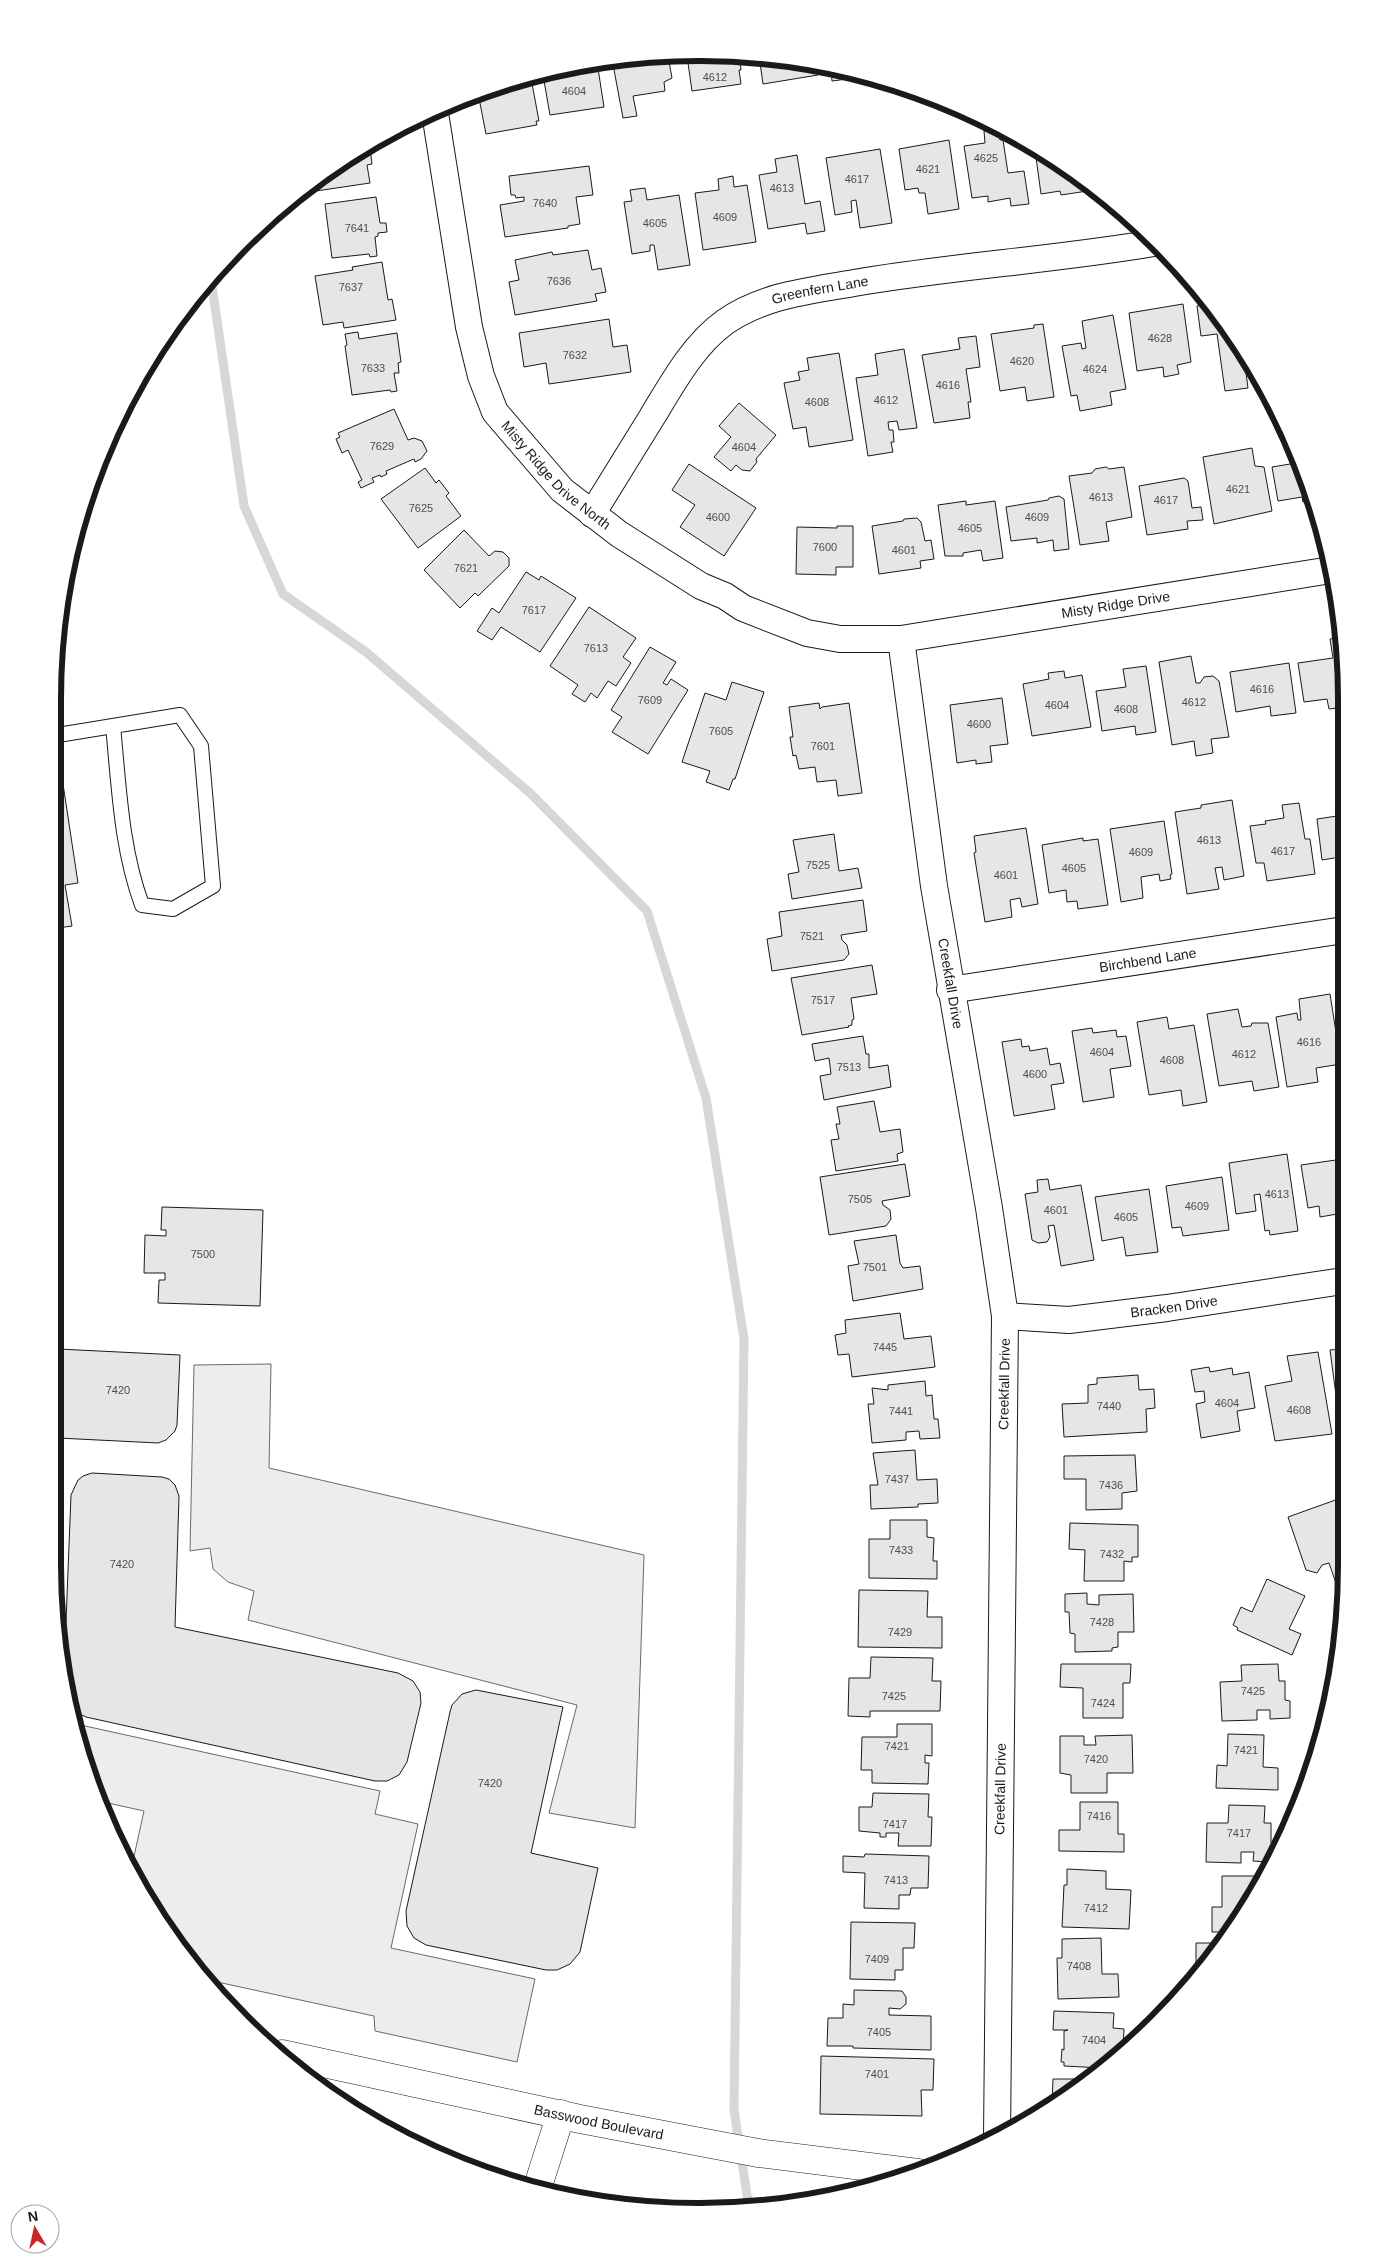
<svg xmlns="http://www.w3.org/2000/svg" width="1399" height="2264" viewBox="0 0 1399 2264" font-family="Helvetica,sans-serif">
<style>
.built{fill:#ededed;stroke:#6a6a6a}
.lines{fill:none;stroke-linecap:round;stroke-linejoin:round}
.stream{stroke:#d7d7d7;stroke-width:9}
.building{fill:#e6e6e6;stroke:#1a1a1a}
.lane-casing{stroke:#1a1a1a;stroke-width:16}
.street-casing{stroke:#1a1a1a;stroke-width:28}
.secondary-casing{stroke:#1a1a1a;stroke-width:29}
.lane{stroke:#fff;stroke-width:14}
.street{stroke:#fff;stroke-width:26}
.secondary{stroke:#fff;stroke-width:28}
.labels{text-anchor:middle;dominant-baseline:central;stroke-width:4;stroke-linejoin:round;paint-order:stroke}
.number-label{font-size:11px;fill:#4d4d4d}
.street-label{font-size:14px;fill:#1a1a1a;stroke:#fff}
.rim{fill:none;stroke:#1a1a1a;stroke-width:6}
</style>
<rect width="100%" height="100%" fill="#fff"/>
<g class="built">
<polygon points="271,1364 269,1468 644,1555 635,1828 549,1813 577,1705 248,1620 254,1591 228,1582 213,1569 210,1548 190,1551 194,1365"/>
<polygon points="76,1724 380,1791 375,1814 418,1824 391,1948 535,1979 517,2062 375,2031 374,2016 208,1980 186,1958 131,1870 144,1811 99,1801 87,1772"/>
</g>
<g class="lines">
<polyline class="stream" points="211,279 244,506 283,594 366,652 530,793 647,911 706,1098 744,1339 734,2110 749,2208"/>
</g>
<g class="building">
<polygon points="742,54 743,61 740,61 741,70 739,70 741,84 692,91 687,56"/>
<polygon points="668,56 672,78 664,82 665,91 633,96 637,116 623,118 612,59"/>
<polygon points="759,57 817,66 818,75 763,84 760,63 758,63 757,58"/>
<polygon points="597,62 604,107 550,115 543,75"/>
<polygon points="831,69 867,74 870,76 832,81"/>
<polygon points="531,78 539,121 536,121 537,125 486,134 478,93 491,87"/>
<polygon points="998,129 1000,140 1003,140 1008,173 1024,171 1029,204 1011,206 1010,198 988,202 988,196 972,198 964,146 985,143 984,131"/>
<polygon points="949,140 959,209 928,214 925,193 919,193 918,188 905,190 899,149"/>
<polygon points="364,148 370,148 372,164 367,165 370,183 316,191 315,183"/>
<polygon points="880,149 892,223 860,228 856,200 851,201 852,212 835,215 826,158"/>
<polygon points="1035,150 1093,186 1094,190 1061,195 1060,191 1041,194"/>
<polygon points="797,155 805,204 820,201 825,231 807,234 805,223 768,229 759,175 777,172 775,159"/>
<polygon points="589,166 593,195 576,197 580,224 568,226 568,228 505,237 500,205 524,201 524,197 516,198 515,195 511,195 509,176"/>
<polygon points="733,176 734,187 747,185 756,242 703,250 695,193 719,190 718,179"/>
<polygon points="645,188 647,200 679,195 690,265 658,270 654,245 650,245 650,251 632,254 624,202 632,201 630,190"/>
<polygon points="376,197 380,223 386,223 387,232 378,233 378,236 375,237 377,256 370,257 369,254 332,258 325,204"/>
<polygon points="588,250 592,270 601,268 606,292 595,294 597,301 515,315 509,282 519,280 515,260 552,252 553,255"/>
<polygon points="382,262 388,300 392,299 396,320 344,328 343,322 323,325 315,276 353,270 352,267"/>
<polygon points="1183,304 1191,362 1177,365 1179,374 1164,377 1163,367 1137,371 1129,313"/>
<polygon points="1208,304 1251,364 1245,365 1248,388 1225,391 1217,334 1201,336 1197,306"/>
<polygon points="1113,315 1126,389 1110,392 1112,405 1080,411 1077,395 1071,396 1062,346 1081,343 1082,349 1086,348 1082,321"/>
<polygon points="609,319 613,347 627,345 631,372 549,384 546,363 524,367 519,333"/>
<polygon points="1043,324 1054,397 1027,401 1025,387 1000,391 991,334 1034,328 1034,325"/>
<polygon points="358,332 359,339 397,333 401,362 398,363 399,373 394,373 397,391 391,392 390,390 352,395 345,346 347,345 345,334"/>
<polygon points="976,336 980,367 966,369 971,402 968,402 970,418 934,423 922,355 960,349 958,338"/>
<polygon points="904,349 917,428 899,430 897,421 888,422 889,430 893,430 894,442 891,442 893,452 868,456 856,378 878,375 875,354"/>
<polygon points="839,353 853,440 809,447 806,427 793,429 784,383 800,380 798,372 809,370 807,358"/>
<polygon points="739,403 776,435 756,459 757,462 750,471 742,470 736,465 731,471 714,457 731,437 719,426"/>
<polygon points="394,409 408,440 414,438 422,441 427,451 421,459 415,462 414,459 386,471 387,474 381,477 380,475 372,478 374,482 361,488 358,482 362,480 348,450 342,453 336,439 340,437 338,433"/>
<polygon points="1252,448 1255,466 1264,467 1272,511 1214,524 1203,457"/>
<polygon points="1296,463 1312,501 1303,502 1302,497 1278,501 1272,467"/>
<polygon points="689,464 756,508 724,556 680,527 695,505 672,490"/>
<polygon points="1106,467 1109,469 1124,467 1132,517 1106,522 1109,541 1080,545 1069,476 1092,473 1095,469"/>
<polygon points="425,468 436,483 439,480 449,493 446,496 461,516 418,548 381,499"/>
<polygon points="1184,478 1188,481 1192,508 1201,507 1203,520 1187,521 1188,529 1147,535 1139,486"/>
<polygon points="1059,496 1064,499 1069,549 1054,551 1053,540 1037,543 1037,538 1011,541 1006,507 1048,500 1049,498"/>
<polygon points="966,501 966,505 995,501 1003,558 983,561 981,550 963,553 963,556 945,556 938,505"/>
<polygon points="917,518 921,522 925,541 931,540 934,559 920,561 921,568 879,574 872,526 903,521 904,519"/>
<polygon points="837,526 853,526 853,567 836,567 836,575 796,574 797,527 837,528"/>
<polygon points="464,530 489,556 495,551 503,552 509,558 509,566 478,596 475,593 460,608 424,570"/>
<polygon points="526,572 539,580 541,576 576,598 540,652 501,627 492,640 477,631 492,608 499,613"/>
<polygon points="589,607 636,638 623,657 631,663 616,686 608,681 597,698 591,693 585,702 572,694 578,685 550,666"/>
<polygon points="1342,637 1345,657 1345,707 1329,709 1327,699 1304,702 1298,663 1333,658 1330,639"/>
<polygon points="650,647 676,662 663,683 667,685 671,679 688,690 648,754 612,732 622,717 611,710"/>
<polygon points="1191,656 1196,683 1200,683 1204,677 1213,676 1219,681 1229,737 1211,739 1213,753 1196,756 1194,741 1172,745 1159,662"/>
<polygon points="1289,663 1296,713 1271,716 1270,706 1236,712 1230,672"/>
<polygon points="1146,666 1156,732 1136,735 1135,726 1102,731 1096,691 1126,687 1123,669"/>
<polygon points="1064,671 1065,678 1082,675 1091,727 1032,736 1023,684 1049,679 1048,673"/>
<polygon points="732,682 764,692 735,779 733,779 729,790 706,782 710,771 682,762 705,693 726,700"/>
<polygon points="1002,698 1008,744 990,746 992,762 976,764 976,760 957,763 950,705"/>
<polygon points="819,703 820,709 822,707 849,703 862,793 838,796 836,780 817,782 815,767 799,769 796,755 793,756 790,737 793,737 789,707"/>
<polygon points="63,784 78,883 65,885 72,926 58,928 58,785"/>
<polygon points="1232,800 1244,876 1224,880 1222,867 1215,868 1219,889 1187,894 1175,812 1201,808 1201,805"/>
<polygon points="1299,803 1305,839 1310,839 1315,874 1267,881 1264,863 1256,863 1250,826 1266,824 1265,821 1284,818 1282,805"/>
<polygon points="1344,815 1344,864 1341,864 1340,857 1322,860 1317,819"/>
<polygon points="1164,821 1172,874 1170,875 1171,879 1160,881 1159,874 1141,877 1143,898 1121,902 1110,829"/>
<polygon points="1026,828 1038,904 1022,907 1020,898 1010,900 1012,917 985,922 974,853 976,852 974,836"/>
<polygon points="834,834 839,871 858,868 862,888 792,899 788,874 799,872 793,840"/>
<polygon points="1083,838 1083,841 1098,839 1108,905 1078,909 1077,901 1067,902 1066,890 1049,893 1042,845"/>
<polygon points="863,900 867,931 841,935 842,940 847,945 849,954 844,960 772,971 767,939 782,936 779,912"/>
<polygon points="872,965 877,994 851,998 854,1019 852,1020 852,1025 848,1026 849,1027 802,1035 791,978"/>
<polygon points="1330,994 1341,1064 1316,1068 1318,1082 1287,1087 1276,1017 1297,1013 1298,1020 1301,1020 1299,999"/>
<polygon points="1238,1009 1242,1027 1251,1026 1252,1023 1268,1023 1279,1087 1254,1091 1252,1081 1219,1086 1207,1014"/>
<polygon points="1167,1017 1169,1029 1194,1025 1207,1102 1183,1106 1181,1090 1149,1095 1137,1022"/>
<polygon points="1092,1028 1093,1033 1116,1030 1117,1037 1126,1036 1131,1066 1110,1069 1114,1097 1083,1102 1072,1031"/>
<polygon points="863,1036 866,1054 869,1054 869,1068 888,1065 891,1087 824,1100 820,1076 831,1074 829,1058 815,1061 812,1044"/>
<polygon points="1021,1039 1022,1047 1029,1046 1030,1051 1047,1048 1050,1065 1060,1063 1064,1083 1051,1085 1055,1109 1014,1116 1002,1042"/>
<polygon points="874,1101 880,1132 900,1129 903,1152 897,1154 898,1161 836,1171 831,1140 839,1139 836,1124 840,1124 837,1107"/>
<polygon points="1287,1154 1298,1231 1270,1235 1269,1230 1265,1231 1260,1194 1254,1195 1256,1211 1236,1214 1229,1163"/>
<polygon points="1343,1159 1343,1213 1320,1217 1319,1206 1308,1208 1301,1165"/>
<polygon points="905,1164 910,1196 882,1201 883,1205 890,1210 891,1219 886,1226 829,1235 820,1177"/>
<polygon points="1222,1177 1229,1230 1183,1236 1181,1227 1172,1228 1166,1186"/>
<polygon points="1048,1179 1050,1190 1081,1185 1094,1260 1061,1266 1054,1225 1048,1226 1050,1237 1047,1242 1038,1243 1032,1240 1025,1194 1038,1192 1037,1180"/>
<polygon points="1149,1189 1158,1252 1126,1256 1123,1237 1102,1241 1095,1197"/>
<polygon points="162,1207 263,1210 260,1306 158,1303 159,1280 165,1280 165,1273 144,1273 145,1235 166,1236 166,1230 161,1230"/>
<polygon points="896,1235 900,1263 903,1268 920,1266 923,1289 853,1301 848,1266 859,1264 854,1241"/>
<polygon points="900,1313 904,1339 931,1336 935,1367 852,1377 849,1354 838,1355 835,1335 846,1333 845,1320"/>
<polygon points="58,1349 180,1355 177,1425 175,1431 166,1440 158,1443 58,1438"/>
<polygon points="1342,1349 1342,1418 1339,1418 1330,1350"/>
<polygon points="1318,1352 1332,1434 1275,1441 1265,1386 1292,1381 1287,1356"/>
<polygon points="1209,1367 1210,1372 1232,1368 1233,1375 1249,1372 1255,1408 1237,1411 1240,1431 1201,1438 1196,1404 1205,1402 1204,1391 1195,1392 1191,1370"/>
<polygon points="1138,1375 1139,1390 1154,1389 1155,1408 1146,1409 1147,1432 1064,1437 1062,1404 1088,1403 1088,1385 1097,1384 1097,1378"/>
<polygon points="925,1381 926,1396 932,1395 934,1419 938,1419 940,1438 920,1439 919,1431 906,1432 906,1440 872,1443 868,1404 874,1404 872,1388 888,1390 888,1385"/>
<polygon points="915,1450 917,1480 937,1479 938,1503 918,1504 918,1507 871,1509 870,1485 878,1485 873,1453"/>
<polygon points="1135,1455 1137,1491 1122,1493 1122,1509 1086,1510 1086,1479 1064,1479 1064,1456"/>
<polygon points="92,1473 162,1477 169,1479 175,1485 179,1496 175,1627 398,1673 413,1681 420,1692 421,1703 407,1762 399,1775 387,1781 375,1781 86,1717 72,1710 64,1673 71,1495 78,1480 83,1476"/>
<polygon points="1341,1498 1341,1588 1338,1589 1329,1563 1322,1565 1317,1573 1306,1570 1288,1517"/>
<polygon points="890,1520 927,1520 927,1537 934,1538 933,1561 937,1561 937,1579 869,1578 869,1539 890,1539"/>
<polygon points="1070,1523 1138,1525 1138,1557 1132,1557 1132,1562 1124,1561 1124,1581 1084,1581 1085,1550 1069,1549"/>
<polygon points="1267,1579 1305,1596 1289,1629 1301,1634 1292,1655 1237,1630 1238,1628 1233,1625 1241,1607 1252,1612"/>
<polygon points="859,1590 928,1591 927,1617 942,1617 942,1648 858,1647"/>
<polygon points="1087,1593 1087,1604 1099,1605 1099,1595 1133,1594 1134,1632 1118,1632 1118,1647 1112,1648 1112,1651 1075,1652 1075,1634 1070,1633 1069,1612 1065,1612 1065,1594"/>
<polygon points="871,1657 933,1658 932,1681 941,1681 940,1711 870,1711 870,1717 848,1716 849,1678 870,1678"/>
<polygon points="1061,1664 1131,1664 1130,1683 1123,1683 1123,1718 1083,1718 1083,1688 1060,1687"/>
<polygon points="1278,1664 1279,1681 1285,1681 1285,1700 1290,1701 1290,1718 1270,1719 1270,1710 1257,1710 1257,1720 1222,1721 1220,1682 1242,1681 1241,1665"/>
<polygon points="476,1690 563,1707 531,1853 598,1868 580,1952 570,1964 557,1970 546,1970 426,1945 414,1938 407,1926 406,1911 450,1712 452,1705 462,1694"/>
<polygon points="897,1724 932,1724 932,1756 925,1755 925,1763 929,1763 928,1784 872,1783 872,1770 861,1770 862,1737 897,1737"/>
<polygon points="1228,1734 1264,1735 1263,1767 1278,1768 1278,1790 1216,1788 1217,1765 1227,1766"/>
<polygon points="1132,1735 1133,1773 1107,1773 1107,1793 1071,1793 1071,1775 1060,1773 1060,1736 1084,1736 1084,1745 1096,1745 1095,1736"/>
<polygon points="873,1793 929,1794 928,1817 932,1817 931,1846 898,1846 899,1833 886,1833 886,1837 880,1837 880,1833 859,1831 859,1807 872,1807"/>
<polygon points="1080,1802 1118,1802 1118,1834 1124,1834 1124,1852 1059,1851 1059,1830 1080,1830"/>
<polygon points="1229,1805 1265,1806 1264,1823 1271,1823 1271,1843 1275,1843 1275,1850 1268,1862 1253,1861 1254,1852 1241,1852 1241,1863 1206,1862 1207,1823 1228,1823"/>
<polygon points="865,1854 929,1856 928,1888 911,1888 910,1895 899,1895 899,1909 864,1908 865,1873 843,1872 843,1856 864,1857"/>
<polygon points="1067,1869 1106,1871 1106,1889 1131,1890 1129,1929 1062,1927 1064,1885 1067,1885"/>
<polygon points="1222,1876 1261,1876 1228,1932 1212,1932 1212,1907 1222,1907"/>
<polygon points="851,1922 915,1923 914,1948 903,1948 903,1970 895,1970 895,1980 850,1979"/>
<polygon points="1101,1938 1102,1974 1118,1974 1119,1997 1058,1999 1057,1958 1062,1958 1062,1939"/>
<polygon points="1196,1943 1221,1943 1213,1958 1196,1976"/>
<polygon points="854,1990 902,1991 906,1997 906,2004 900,2009 889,2008 889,2015 931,2016 931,2050 853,2048 853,2046 827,2046 828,2018 843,2018 843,2004 854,2005"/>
<polygon points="1054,2011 1114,2013 1113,2028 1124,2029 1123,2048 1115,2056 1112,2055 1111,2060 1103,2068 1064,2066 1064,2062 1061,2062 1062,2049 1064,2050 1064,2031 1068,2030 1053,2030"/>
<polygon points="821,2056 934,2059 933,2090 921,2090 922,2116 820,2114"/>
<polygon points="1053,2079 1091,2079 1052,2103"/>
</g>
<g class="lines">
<g class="lane-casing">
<g id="lane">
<path d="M58 735 180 715 201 746 213 886 173 909 142 905C121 848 119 786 113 726"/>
<polyline points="89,1777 89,1773"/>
</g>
</g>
<g class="street-casing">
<g id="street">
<path id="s1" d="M435 113 469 327 481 376 495 412 562 490 619 534 701 586 725 596 743 608 807 633 840 639H901L1331 570"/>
<path id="s2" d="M592 514C612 482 632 449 652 417 672 384 693 345 725 322 764 295 809 291 854 283 953 266 1054 260 1154 243"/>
<path id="s3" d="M901 639 934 886 989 1208 1005 1316 997 2138"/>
<path id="s4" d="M950 990 1344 930"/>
<path id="s5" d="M1005 1316 1069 1320 1167 1308 1343 1281"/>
</g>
</g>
<g class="secondary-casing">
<g id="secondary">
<path id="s6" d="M282 2054 580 2119 758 2153 918 2173"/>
<polyline points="537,2189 561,2114"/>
</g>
</g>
<use href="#lane" class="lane"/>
<use href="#street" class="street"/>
<use href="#secondary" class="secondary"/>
</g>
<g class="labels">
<g class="number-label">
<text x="715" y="77">4612</text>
<text x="574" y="91">4604</text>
<text x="986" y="158">4625</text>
<text x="928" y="169">4621</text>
<text x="857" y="179">4617</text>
<text x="782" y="188">4613</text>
<text x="545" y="203">7640</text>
<text x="725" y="217">4609</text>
<text x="655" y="223">4605</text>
<text x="357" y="228">7641</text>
<text x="559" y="281">7636</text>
<text x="351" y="287">7637</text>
<text x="1160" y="338">4628</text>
<text x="575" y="355">7632</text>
<text x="1022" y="361">4620</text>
<text x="373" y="368">7633</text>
<text x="1095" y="369">4624</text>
<text x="948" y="385">4616</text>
<text x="886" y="400">4612</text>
<text x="817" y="402">4608</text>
<text x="382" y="446">7629</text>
<text x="744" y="447">4604</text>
<text x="1238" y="489">4621</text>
<text x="1101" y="497">4613</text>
<text x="1166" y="500">4617</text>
<text x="421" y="508">7625</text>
<text x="718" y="517">4600</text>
<text x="1037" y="517">4609</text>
<text x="970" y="528">4605</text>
<text x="825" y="547">7600</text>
<text x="904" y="550">4601</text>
<text x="466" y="568">7621</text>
<text x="534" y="610">7617</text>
<text x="596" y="648">7613</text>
<text x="1262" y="689">4616</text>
<text x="650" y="700">7609</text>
<text x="1194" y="702">4612</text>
<text x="1057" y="705">4604</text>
<text x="1126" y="709">4608</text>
<text x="979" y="724">4600</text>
<text x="721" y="731">7605</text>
<text x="823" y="746">7601</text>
<text x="1209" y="840">4613</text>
<text x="1283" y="851">4617</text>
<text x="1141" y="852">4609</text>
<text x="818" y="865">7525</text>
<text x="1074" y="868">4605</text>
<text x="1006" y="875">4601</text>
<text x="812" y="936">7521</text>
<text x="823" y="1000">7517</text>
<text x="1309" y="1042">4616</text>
<text x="1102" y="1052">4604</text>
<text x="1244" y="1054">4612</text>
<text x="1172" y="1060">4608</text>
<text x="849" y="1067">7513</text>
<text x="1035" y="1074">4600</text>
<text x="1277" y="1194">4613</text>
<text x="860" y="1199">7505</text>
<text x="1197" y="1206">4609</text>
<text x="1056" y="1210">4601</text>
<text x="1126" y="1217">4605</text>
<text x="203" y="1254">7500</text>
<text x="875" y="1267">7501</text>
<text x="885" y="1347">7445</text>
<text x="118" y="1390">7420</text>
<text x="1227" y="1403">4604</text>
<text x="1109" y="1406">7440</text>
<text x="1299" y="1410">4608</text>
<text x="901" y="1411">7441</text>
<text x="897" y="1479">7437</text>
<text x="1111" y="1485">7436</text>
<text x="901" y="1550">7433</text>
<text x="1112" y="1554">7432</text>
<text x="122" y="1564">7420</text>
<text x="1102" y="1622">7428</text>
<text x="900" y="1632">7429</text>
<text x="1253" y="1691">7425</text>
<text x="894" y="1696">7425</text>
<text x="1103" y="1703">7424</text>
<text x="897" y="1746">7421</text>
<text x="1246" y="1750">7421</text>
<text x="1096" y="1759">7420</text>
<text x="490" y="1783">7420</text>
<text x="1099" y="1816">7416</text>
<text x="895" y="1824">7417</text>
<text x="1239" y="1833">7417</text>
<text x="896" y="1880">7413</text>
<text x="1096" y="1908">7412</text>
<text x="877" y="1959">7409</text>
<text x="1079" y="1966">7408</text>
<text x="879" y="2032">7405</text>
<text x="1094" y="2040">7404</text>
<text x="877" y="2074">7401</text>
</g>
<g class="street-label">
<text stroke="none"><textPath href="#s2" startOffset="336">Greenfern Lane</textPath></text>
<text stroke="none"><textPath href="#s1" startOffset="394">Misty Ridge Drive North</textPath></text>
<text stroke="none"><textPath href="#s1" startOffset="1006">Misty Ridge Drive</textPath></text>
<text stroke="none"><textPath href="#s4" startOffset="200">Birchbend Lane</textPath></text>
<text stroke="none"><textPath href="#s3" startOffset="348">Creekfall Drive</textPath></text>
<text stroke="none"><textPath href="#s5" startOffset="170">Bracken Drive</textPath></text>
<text transform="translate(1004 1384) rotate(-89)">Creekfall Drive</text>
<text transform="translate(1000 1789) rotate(-89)">Creekfall Drive</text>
<text stroke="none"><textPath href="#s6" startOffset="324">Basswood Boulevard</textPath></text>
</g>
</g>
<path d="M0 0H1399V2264H0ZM699 61H700A638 638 0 0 1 1338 699V1565A638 638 0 0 1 700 2203H699A638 638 0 0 1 61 1565V699A638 638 0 0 1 699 61Z" fill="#fff" fill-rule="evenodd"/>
<path class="rim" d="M699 61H700A638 638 0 0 1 1338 699V1565A638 638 0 0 1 700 2203H699A638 638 0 0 1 61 1565V699A638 638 0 0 1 699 61Z"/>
<g transform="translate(35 2229) rotate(351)"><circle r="24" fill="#ffffff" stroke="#a3a3a3"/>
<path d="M0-4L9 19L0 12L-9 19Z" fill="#c62828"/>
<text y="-8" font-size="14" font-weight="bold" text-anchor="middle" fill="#1a1a1a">N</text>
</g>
</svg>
